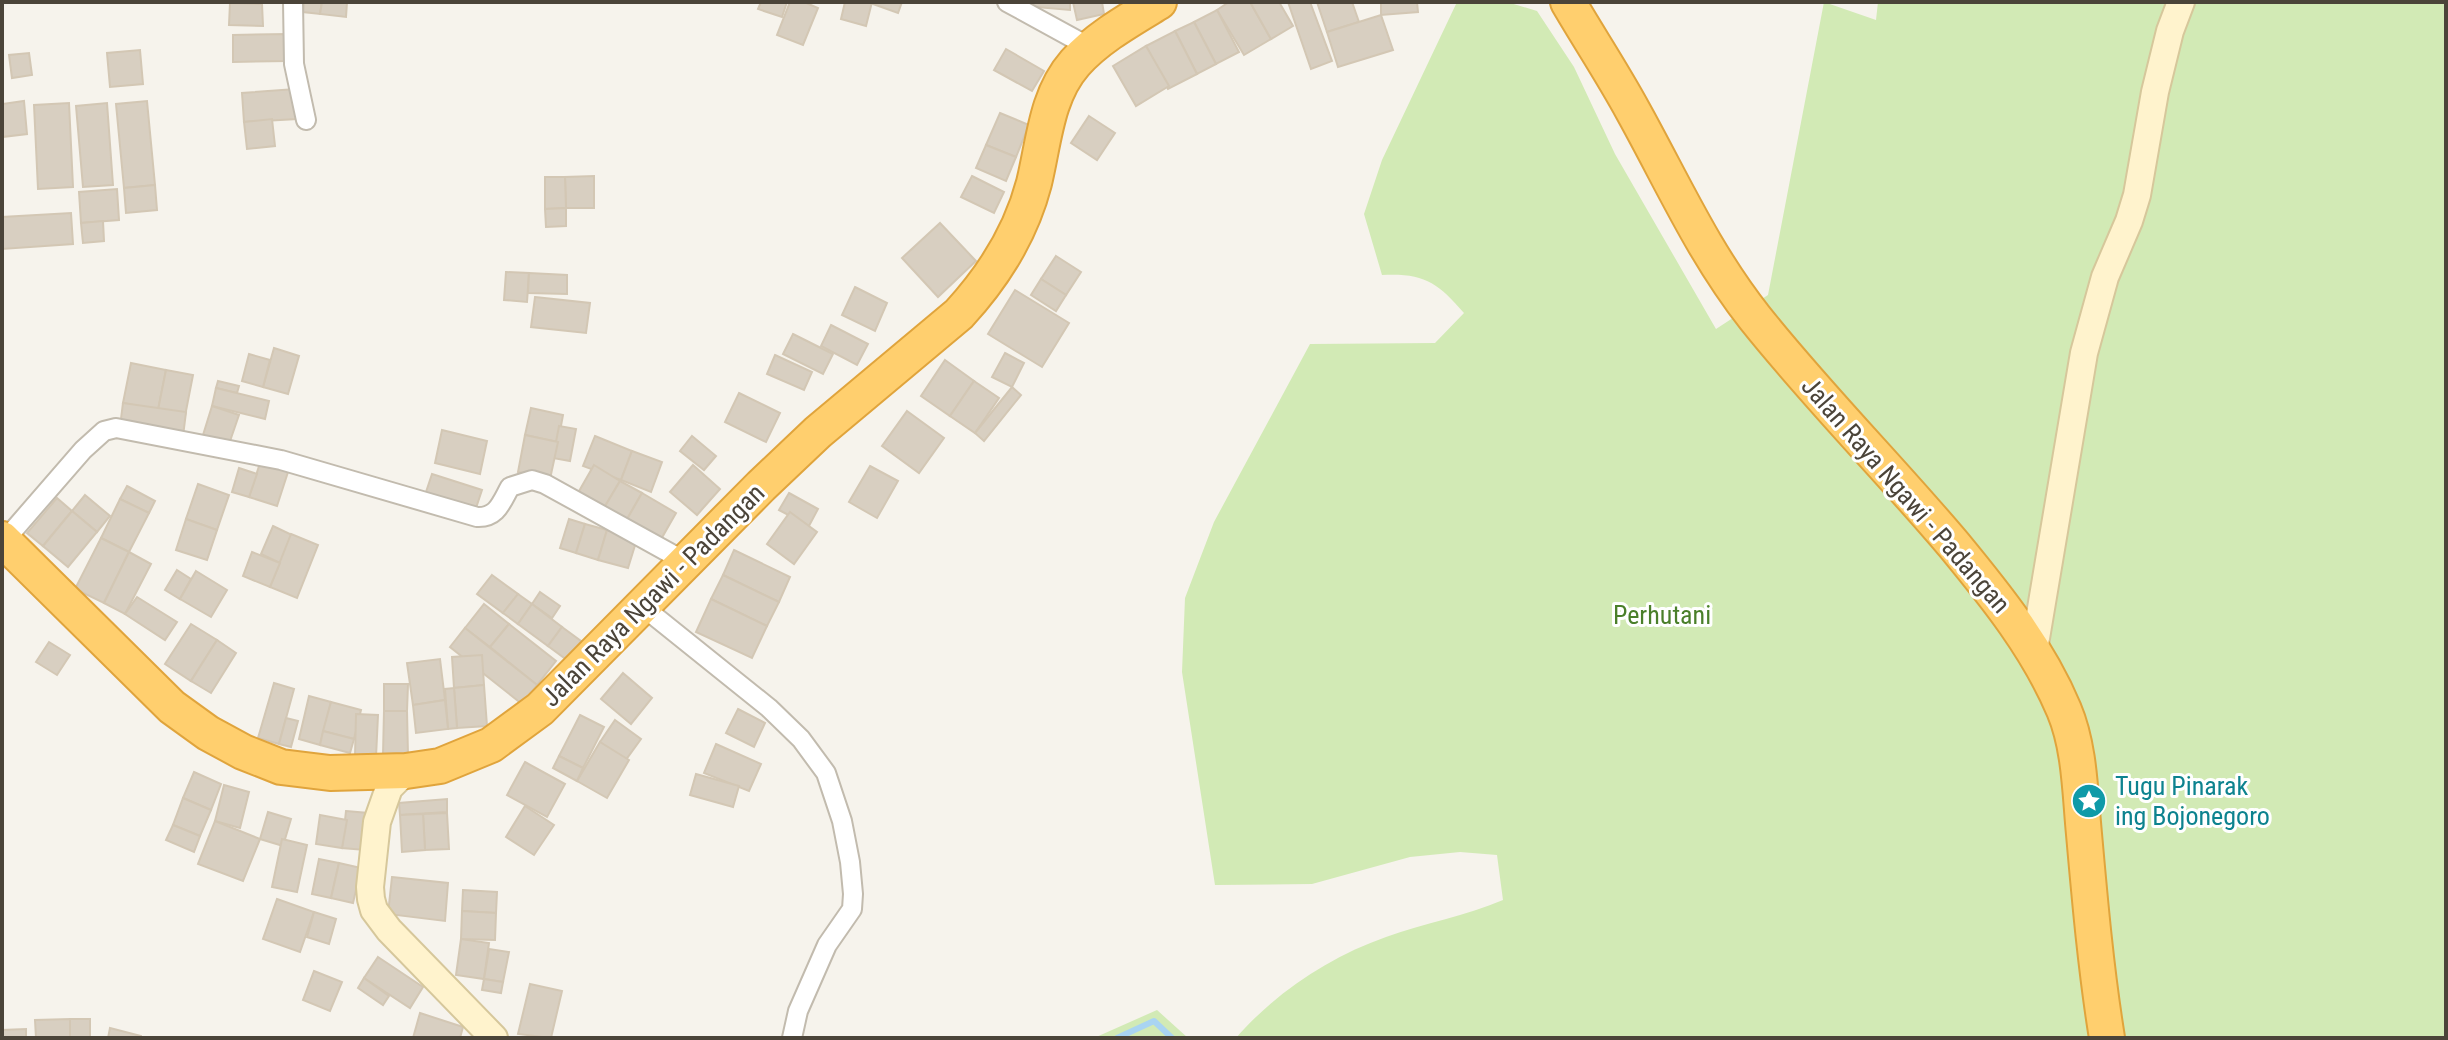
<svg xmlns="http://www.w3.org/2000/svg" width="2448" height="1040" viewBox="0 0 2448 1040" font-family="'Roboto Condensed',sans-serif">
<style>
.green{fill:#d2eab5}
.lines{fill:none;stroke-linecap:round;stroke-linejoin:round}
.stream{stroke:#a9d4f2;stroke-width:6}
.building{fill:#d8cfc1;stroke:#d3c7b4;stroke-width:2}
.street-casing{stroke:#c2bbae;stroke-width:22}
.secondary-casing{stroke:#d6c79b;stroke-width:30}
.highway-casing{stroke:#e0a43c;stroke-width:38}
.street{stroke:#fff;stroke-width:18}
.secondary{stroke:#fff3cd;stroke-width:26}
.highway{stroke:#ffcf6e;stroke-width:34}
.labels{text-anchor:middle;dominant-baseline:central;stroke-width:6;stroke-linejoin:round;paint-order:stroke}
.street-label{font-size:26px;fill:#4b4439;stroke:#fff}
.park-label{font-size:26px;fill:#4a7f2a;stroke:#fff}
.culture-label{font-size:26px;fill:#0d838f;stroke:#fff;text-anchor:start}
</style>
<rect width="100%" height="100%" fill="#f6f3ec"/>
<g class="green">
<path d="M1457 2H1507L1537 11 1574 67 1615 154 1716 329 1768 295 1824 2 1876 20 1878 2H2446V1038H1236C1275 993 1329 957 1386 937 1425 923 1466 916 1503 900L1497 855 1460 852 1410 857 1312 884 1215 885 1182 672 1185 598 1214 522 1310 344 1435 343 1464 313C1437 282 1424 273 1382 275L1364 214 1382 160Z"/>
<polygon points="1157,1010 1188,1038 1094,1038"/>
</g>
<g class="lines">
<polyline class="stream" points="1117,1038 1154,1021 1172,1038"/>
</g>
<g class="building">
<polygon points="304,2 322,2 320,14 303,12"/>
<polygon points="322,2 347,2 346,17 320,14"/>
<polygon points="761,2 787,2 782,17 758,9"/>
<polygon points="790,2 804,2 818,8 803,45 777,35"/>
<polygon points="845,2 872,2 866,26 841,19"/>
<polygon points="873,2 902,2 898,13 873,4"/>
<polygon points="1024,2 1070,2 1070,10 1025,6"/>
<polygon points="1073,2 1102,2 1104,14 1077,20"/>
<polygon points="1229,2 1250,2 1271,39 1244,55 1217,10"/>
<polygon points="1250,2 1279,2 1293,26 1271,39"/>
<polygon points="1288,2 1310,2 1332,61 1311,69"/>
<polygon points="1317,2 1352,2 1359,22 1327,32"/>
<polygon points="1381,2 1417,2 1418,12 1381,15"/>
<polygon points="230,3 262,4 263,26 229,25"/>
<polygon points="1217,10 1239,52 1216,64 1194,22"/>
<polygon points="1381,15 1393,50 1338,67 1327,32"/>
<polygon points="1194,22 1216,64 1197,74 1175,31"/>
<polygon points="1175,31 1197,74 1168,89 1146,46"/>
<polygon points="287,34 288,61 233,62 233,35"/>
<polygon points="1146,46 1169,86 1136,106 1113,66"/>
<polygon points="1006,49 1044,71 1032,91 994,70"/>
<polygon points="140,50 143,84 110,87 107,53"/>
<polygon points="29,53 32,75 12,78 9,55"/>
<polygon points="295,89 297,119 244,122 242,93"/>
<polygon points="24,101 27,134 2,137 2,104"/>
<polygon points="147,101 155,185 124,188 116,104"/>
<polygon points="69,103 73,187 38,189 34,105"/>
<polygon points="107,103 113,185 83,187 76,106"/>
<polygon points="1000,113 1029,125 1016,157 986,145"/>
<polygon points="1089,116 1115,133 1097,160 1071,143"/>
<polygon points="272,119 275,146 247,149 244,122"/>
<polygon points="986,145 1016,157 1006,181 976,168"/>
<polygon points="594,176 594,208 566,208 565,177"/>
<polygon points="972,176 1004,192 994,213 961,197"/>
<polygon points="545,177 565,177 566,208 545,209"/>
<polygon points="155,185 157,210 126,213 124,188"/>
<polygon points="117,189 119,220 81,223 79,192"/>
<polygon points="566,208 566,226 546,227 545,209"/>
<polygon points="71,213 73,244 2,249 2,217"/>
<polygon points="103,221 104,241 83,243 81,223"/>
<polygon points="940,223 976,261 938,297 902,258"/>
<polygon points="1056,256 1081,272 1066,295 1041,279"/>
<polygon points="506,272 529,273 527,302 504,300"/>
<polygon points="529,273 567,275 567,294 528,293"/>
<polygon points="1041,279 1066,295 1056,311 1031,295"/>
<polygon points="855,287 887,303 875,331 842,315"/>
<polygon points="1015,290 1069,323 1042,367 988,334"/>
<polygon points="535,297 590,303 586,333 531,327"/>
<polygon points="831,325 868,344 857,365 821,346"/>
<polygon points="793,334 833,354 823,374 783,354"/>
<polygon points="274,348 299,356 288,394 263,387"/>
<polygon points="1005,353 1024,363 1012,387 992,377"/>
<polygon points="249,354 270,360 263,387 242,381"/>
<polygon points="775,355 812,372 804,390 767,374"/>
<polygon points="945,360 974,381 950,416 921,396"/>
<polygon points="131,363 166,370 158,410 123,403"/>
<polygon points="166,370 193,375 185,416 158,410"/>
<polygon points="218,381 239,386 237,393 216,388"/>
<polygon points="974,381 999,398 975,433 950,416"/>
<polygon points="1012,387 1021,395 984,441 975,433"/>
<polygon points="216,388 269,401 265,419 212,406"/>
<polygon points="739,393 780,413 766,442 725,422"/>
<polygon points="123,403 186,412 183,436 120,427"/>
<polygon points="212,406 239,415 229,444 203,435"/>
<polygon points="531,408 563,415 558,442 525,435"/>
<polygon points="907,411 944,438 919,473 882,446"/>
<polygon points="559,426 576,429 570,461 553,458"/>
<polygon points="442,430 487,441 480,474 435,463"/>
<polygon points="525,435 558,442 550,479 518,472"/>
<polygon points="595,436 632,451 621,480 583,466"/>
<polygon points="692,436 716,456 704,470 680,451"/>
<polygon points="632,451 662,462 651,492 621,480"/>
<polygon points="261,460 289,469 277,506 249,497"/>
<polygon points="594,465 620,481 604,508 578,493"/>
<polygon points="693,465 720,489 697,515 670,492"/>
<polygon points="870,466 898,481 877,518 849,502"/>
<polygon points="239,468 257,474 249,497 232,492"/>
<polygon points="432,474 482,490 474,514 424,498"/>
<polygon points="620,481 642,493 626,521 604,508"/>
<polygon points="198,484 229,495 217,530 186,519"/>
<polygon points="127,486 155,501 149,513 120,499"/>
<polygon points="642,493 676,513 660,541 626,521"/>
<polygon points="789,493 818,509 809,526 779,510"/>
<polygon points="85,495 110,516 97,532 72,511"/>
<polygon points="57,498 72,511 43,546 27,533"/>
<polygon points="120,499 149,513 129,552 101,538"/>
<polygon points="72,511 97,532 68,567 43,546"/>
<polygon points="790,512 817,532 794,564 767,544"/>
<polygon points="186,519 217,530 207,560 176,550"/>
<polygon points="569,519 585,524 576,553 560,548"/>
<polygon points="585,524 607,530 598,560 576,553"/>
<polygon points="273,526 292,535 280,563 261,554"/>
<polygon points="607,530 637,539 628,568 598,560"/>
<polygon points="291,534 318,545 297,598 270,587"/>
<polygon points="101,538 129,552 104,603 75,589"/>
<polygon points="734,550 790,577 779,602 723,575"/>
<polygon points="129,552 151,564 125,614 104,603"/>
<polygon points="252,552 280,563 270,587 243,576"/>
<polygon points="177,570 191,579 180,599 165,590"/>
<polygon points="196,571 227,590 211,617 180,599"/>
<polygon points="492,575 518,594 503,613 477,594"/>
<polygon points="723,575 779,602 767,626 711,599"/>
<polygon points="540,592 560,606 552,618 532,604"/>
<polygon points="518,594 532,604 518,624 503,613"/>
<polygon points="137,597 177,622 165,640 125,614"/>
<polygon points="711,599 767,626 752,658 696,632"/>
<polygon points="484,604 509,624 490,647 465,628"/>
<polygon points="532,604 562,627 548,646 518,624"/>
<polygon points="191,624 217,640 191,681 165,664"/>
<polygon points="509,624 556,661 537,685 490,647"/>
<polygon points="562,627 581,641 567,660 548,646"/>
<polygon points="465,628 537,685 522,704 450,647"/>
<polygon points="217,640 236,653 211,693 191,681"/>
<polygon points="49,642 70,655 57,675 36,662"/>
<polygon points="482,655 484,685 454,688 452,657"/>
<polygon points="440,659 445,700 413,705 407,663"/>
<polygon points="623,673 652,698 631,724 601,699"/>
<polygon points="274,683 294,689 279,744 258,738"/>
<polygon points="384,684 408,684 407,711 384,711"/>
<polygon points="484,685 487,726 457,728 454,688"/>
<polygon points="454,688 457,728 448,729 445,689"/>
<polygon points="309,696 331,702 320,745 299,739"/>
<polygon points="445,700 448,729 416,733 413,705"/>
<polygon points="331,702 361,710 354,739 323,731"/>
<polygon points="738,709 765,723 754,747 726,733"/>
<polygon points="384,711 407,711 408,755 383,755"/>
<polygon points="356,714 378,715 376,757 355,756"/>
<polygon points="580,715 604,727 583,768 559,756"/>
<polygon points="286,718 298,721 291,747 279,744"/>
<polygon points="615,720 641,739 625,761 600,742"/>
<polygon points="323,731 354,739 350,753 320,745"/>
<polygon points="600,742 629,760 607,798 577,781"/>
<polygon points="716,744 761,764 749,791 704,773"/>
<polygon points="559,756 583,768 577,781 553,768"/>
<polygon points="525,762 565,784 547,817 507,795"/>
<polygon points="194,772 221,784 211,810 183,798"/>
<polygon points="696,774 739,786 733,807 690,795"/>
<polygon points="224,785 249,792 240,828 215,821"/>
<polygon points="183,798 211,810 200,836 173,825"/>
<polygon points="447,799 447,812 400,815 399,803"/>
<polygon points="525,806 554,825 534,855 506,837"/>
<polygon points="346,811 368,813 365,850 342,848"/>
<polygon points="268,812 291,819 283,846 260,839"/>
<polygon points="447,813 449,849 425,850 423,814"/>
<polygon points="423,814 425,850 402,852 400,815"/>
<polygon points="320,815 347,820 342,848 316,844"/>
<polygon points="215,821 260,839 243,881 198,864"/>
<polygon points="173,825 200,836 194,852 166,840"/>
<polygon points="282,839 307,845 297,892 272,887"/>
<polygon points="319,859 339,863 331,898 312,894"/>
<polygon points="339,863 361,868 353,903 331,898"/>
<polygon points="392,877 448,883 445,921 388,914"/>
<polygon points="463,890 497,892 496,913 462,911"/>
<polygon points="277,899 314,912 300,952 263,939"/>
<polygon points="462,911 496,913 495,940 461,939"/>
<polygon points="314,912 336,919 329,944 307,937"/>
<polygon points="461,939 489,943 484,979 456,975"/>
<polygon points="489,949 509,952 503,982 484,979"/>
<polygon points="378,957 423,987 410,1008 364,978"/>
<polygon points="314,971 342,982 330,1011 303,1000"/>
<polygon points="364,978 389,996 383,1005 358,988"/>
<polygon points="484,979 503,982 501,993 482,990"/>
<polygon points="530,984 562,991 551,1038 518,1034"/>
<polygon points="420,1013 463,1027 460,1038 413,1038"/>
<rect x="70" y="1019" width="20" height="19"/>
<polygon points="70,1019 70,1038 36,1038 35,1020"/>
<polygon points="110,1028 141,1036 141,1038 108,1038"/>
<polygon points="26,1029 26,1038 3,1038 2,1030"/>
</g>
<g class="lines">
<g class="street-casing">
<g id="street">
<polyline points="293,2 294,64 306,120"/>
<polyline points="1007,2 1091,48"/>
<path d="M4 541 83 450 104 431 116 428 281 460 477 517C497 518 501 503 510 487L532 480 545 484 686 562"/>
<polyline points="642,606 769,708 801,739 826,773 842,821 850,862 853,894 852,909 827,945 798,1011 792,1038"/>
</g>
</g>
<g class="secondary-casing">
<g id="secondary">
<polyline points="2034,650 2084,353 2105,277 2129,221 2137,195 2155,92 2170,31 2181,2"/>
<polyline points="406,771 389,788 377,822 370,887 371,899 374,910 389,930 494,1038"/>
</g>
</g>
<g class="highway-casing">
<g id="highway">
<path d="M1568 2C1589 38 1613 74 1633 111 1673 183 1703 252 1755 318 1818 397 1889 468 1954 545 1996 596 2038 648 2064 710 2080 748 2080 793 2084 834 2090 902 2096 970 2107 1038"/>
<path d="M2 539 172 707 208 733 243 752 281 767 330 773 406 771 440 766 491 745 540 709 761 486 818 432 959 314C993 277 1021 233 1034 183 1044 142 1046 96 1075 63 1097 38 1131 19 1159 2"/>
</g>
</g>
<use href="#street" class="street"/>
<use href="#secondary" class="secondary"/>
<use href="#highway" class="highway"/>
</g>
<defs>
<g id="sight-disc" transform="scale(1.8)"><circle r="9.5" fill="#0f9aa8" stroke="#fff"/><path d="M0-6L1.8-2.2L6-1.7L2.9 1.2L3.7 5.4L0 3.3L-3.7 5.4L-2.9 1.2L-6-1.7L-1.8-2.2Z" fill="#fff"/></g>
</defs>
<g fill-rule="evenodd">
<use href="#sight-disc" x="2089" y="801"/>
</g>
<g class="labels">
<g class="street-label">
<text transform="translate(1906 495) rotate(49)">Jalan Raya Ngawi - Padangan</text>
<text transform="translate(653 595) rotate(-45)">Jalan Raya Ngawi - Padangan</text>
</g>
<g class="park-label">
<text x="1662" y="615">Perhutani</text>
</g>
<g class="culture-label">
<text x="2115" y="786">Tugu Pinarak<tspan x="2115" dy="30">ing Bojonegoro</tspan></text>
</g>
</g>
<rect width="2448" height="1040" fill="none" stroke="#4b4439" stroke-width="8"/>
</svg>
